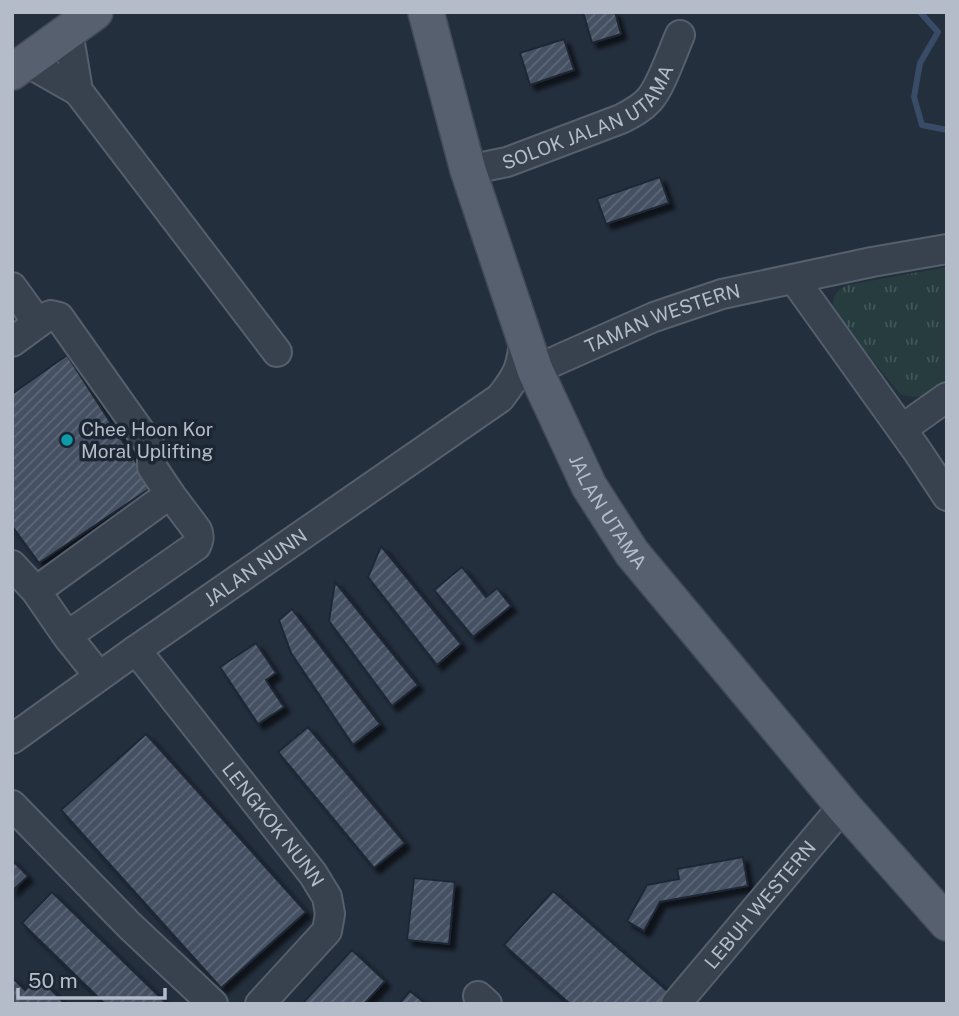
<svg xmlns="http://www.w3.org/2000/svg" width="959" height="1016" viewBox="0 0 959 1016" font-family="'Public Sans',sans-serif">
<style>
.park{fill:url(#park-tufts)}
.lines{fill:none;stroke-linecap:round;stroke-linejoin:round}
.stream{stroke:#394c67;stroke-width:6}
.building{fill:url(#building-hatch);stroke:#1f2835;stroke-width:2;filter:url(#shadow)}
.minor-casing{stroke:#565f6c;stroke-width:32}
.major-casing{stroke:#414a57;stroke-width:38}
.minor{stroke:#38414e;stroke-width:28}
.major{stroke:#56606e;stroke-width:35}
.culture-dot{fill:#0f9aa8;stroke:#1d2633;stroke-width:2.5}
.labels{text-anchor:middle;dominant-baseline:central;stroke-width:7;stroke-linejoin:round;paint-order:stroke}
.street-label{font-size:19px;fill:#b4bcc9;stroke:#1d2633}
.poi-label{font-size:19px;fill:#b4bcc9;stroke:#1d2633;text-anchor:start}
</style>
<defs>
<pattern id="park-tufts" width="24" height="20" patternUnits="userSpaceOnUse" patternTransform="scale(1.75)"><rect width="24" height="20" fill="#263c3f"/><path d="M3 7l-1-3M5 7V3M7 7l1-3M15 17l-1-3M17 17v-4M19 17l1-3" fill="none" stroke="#435659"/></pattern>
<pattern id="building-hatch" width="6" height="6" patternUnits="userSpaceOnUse" patternTransform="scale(1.75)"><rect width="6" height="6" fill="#455162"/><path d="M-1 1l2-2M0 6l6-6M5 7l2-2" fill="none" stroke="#5d6877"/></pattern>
<filter id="shadow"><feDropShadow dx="5.5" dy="5.5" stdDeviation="2" flood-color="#0009"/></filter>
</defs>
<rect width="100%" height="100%" fill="#242f3e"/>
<path class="park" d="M947 267V382C929 394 922 401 900 394L837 317C831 300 831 293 848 285Z"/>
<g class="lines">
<polyline class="stream" points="920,12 938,32 920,63 914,97 922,125 947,130"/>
</g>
<g class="building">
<polygon points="583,12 615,12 621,34 592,43"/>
<polygon points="564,39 574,70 530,85 520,53"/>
<polygon points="660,177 669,203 606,224 597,199"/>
<polygon points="67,355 152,487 39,563 12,526 12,394"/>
<polygon points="381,546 461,644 437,665 368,577"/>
<polygon points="462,567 486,597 497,588 511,606 473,637 434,590"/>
<polygon points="335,582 418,685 392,706 329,621"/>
<polygon points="292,609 380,724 353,745 291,653 279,620"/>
<polygon points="256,643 276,673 266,680 284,707 258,724 220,667"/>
<polygon points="308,727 405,843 374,868 278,752"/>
<polygon points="146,734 306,912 221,988 61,810"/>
<polygon points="743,857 748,886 660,902 644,931 627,921 647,885 679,879 677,869"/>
<polygon points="12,860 28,876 12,891"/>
<polygon points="414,878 455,882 449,944 407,940"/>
<polygon points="553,891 672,995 664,1004 570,1004 504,945"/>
<polygon points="52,892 167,1004 105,1004 22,923"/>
<polygon points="352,950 385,981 364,1004 302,1004"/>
<polygon points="38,976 65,1004 12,1004 12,977 25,990"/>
<polygon points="410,991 426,1004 399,1004"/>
</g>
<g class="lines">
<g class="minor-casing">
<g id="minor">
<polyline points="68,31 78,91 277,352"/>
<polyline points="27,62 78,91"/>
<path id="s1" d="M468 170 507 162 621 119C631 114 641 109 649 100 661 87 672 53 680 35"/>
<polyline points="794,279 918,452 947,496"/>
<polyline points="12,287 38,323"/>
<polyline points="12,342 46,317 51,315 59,317 149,444 152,452 152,467 170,494"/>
<path id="s2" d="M535 370 654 317 722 294 872 262 947 249"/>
<polyline points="902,429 947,397"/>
<polyline points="12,565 36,591"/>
<path d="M67 636 196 546C199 540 200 536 197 530L170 494 36 591 67 636 99 676"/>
<path id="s3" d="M136 650 313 874 327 897 330 914 327 931 260 1004"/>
<path id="s4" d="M12 739 136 650 500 398C518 375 522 367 524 338"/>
<polyline points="12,805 130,926 213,1004"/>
<polyline points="478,996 487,1004"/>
<path id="s5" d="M676 1004 843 806"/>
</g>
</g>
<g class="major-casing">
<g id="major">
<path id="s6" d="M426 12 468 170 535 370 589 486 632 553 843 806 947 923"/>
<polyline points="12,72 95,12"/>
</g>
</g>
<use href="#minor" class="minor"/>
<use href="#major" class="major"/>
</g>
<circle class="culture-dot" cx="67" cy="440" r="7"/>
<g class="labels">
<g class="street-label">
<text stroke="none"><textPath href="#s1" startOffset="135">SOLOK JALAN UTAMA</textPath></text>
<text stroke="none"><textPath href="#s2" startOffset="138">TAMAN WESTERN</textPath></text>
<text stroke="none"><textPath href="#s6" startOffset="534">JALAN UTAMA</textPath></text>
<text stroke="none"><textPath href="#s4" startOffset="298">JALAN NUNN</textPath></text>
<text stroke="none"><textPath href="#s3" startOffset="222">LENGKOK NUNN</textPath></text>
<text stroke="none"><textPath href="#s5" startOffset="130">LEBUH WESTERN</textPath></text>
</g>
<g class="poi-label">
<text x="81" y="429">Chee Hoon Kor<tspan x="81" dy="22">Moral Uplifting</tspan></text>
</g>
</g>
<rect width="959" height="1016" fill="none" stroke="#b4bcc9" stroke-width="28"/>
<path d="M18 988v10h147v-10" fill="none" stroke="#b4bcc9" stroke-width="3.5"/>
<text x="28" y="988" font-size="21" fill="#b4bcc9" stroke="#1d2633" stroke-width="5" paint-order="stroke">50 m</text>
</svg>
